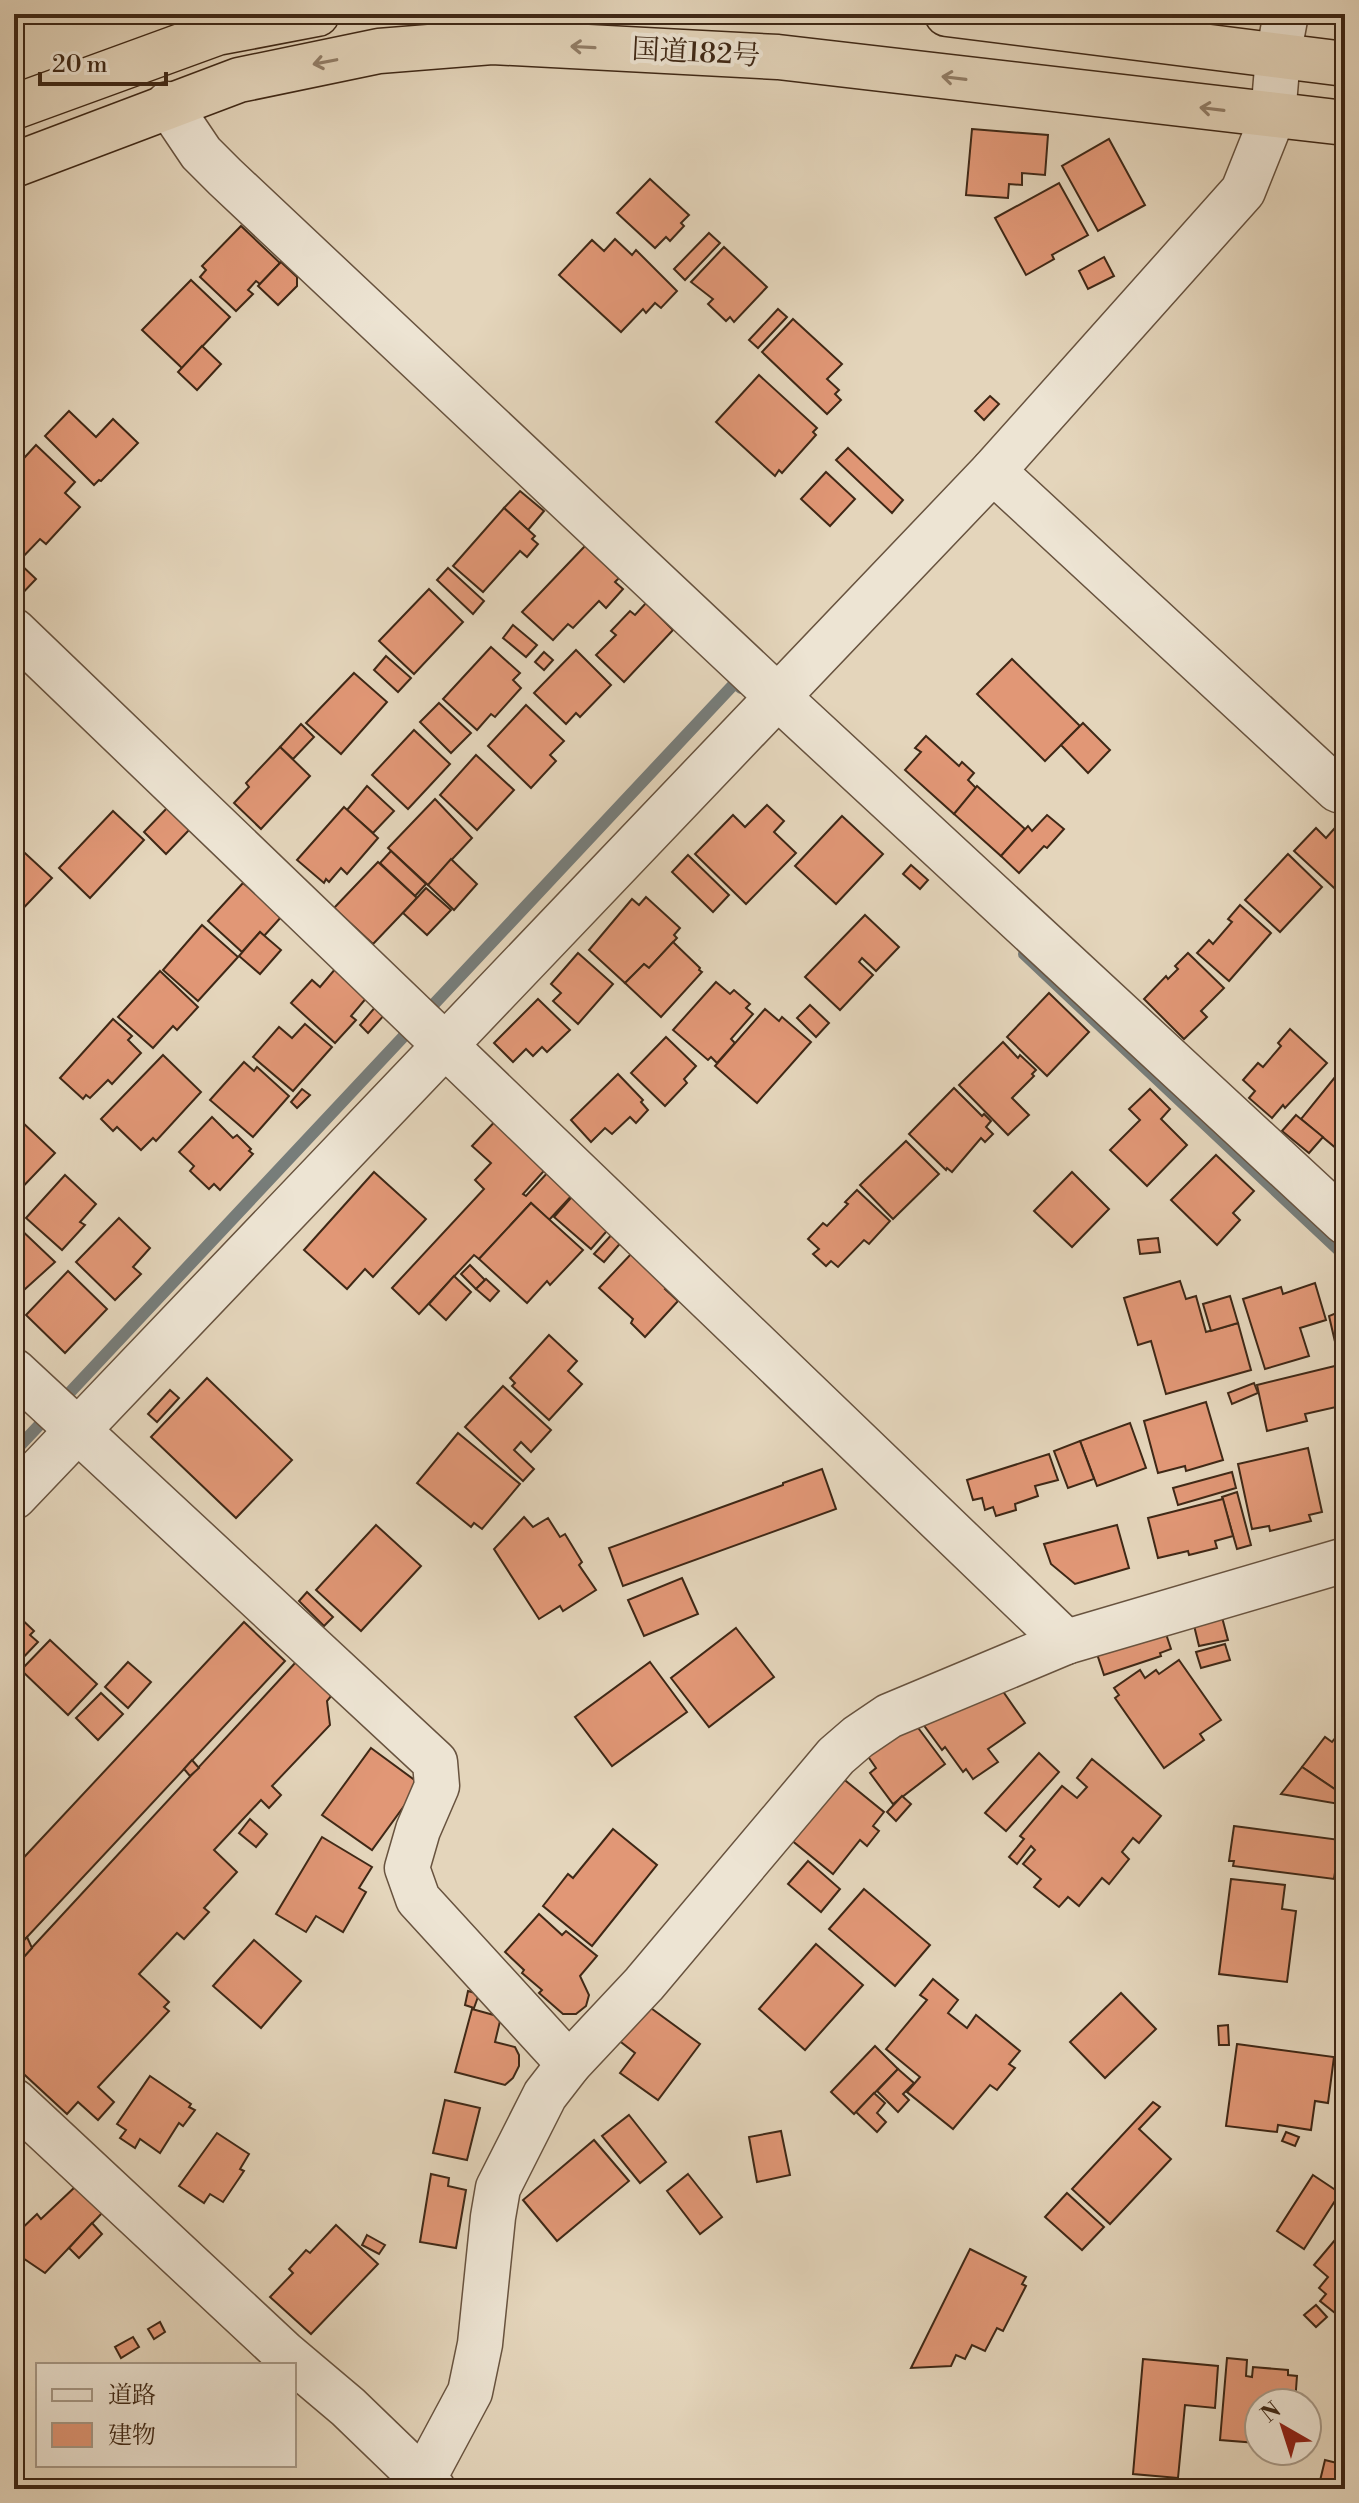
<svg xmlns="http://www.w3.org/2000/svg" width="1359" height="2503" viewBox="0 0 1359 2503" font-family="'Libre Bodoni','Noto Serif JP',serif">
<style>
.lines{fill:none;stroke-linecap:round;stroke-linejoin:round}
.stream{stroke:#777d7a;stroke-width:12}
.building{fill:#e19776;stroke:#3f2816;stroke-width:2}
.minor-casing{stroke:#68533f;stroke-width:47}
.highway-casing{stroke:#3f2816;stroke-width:47}
.minor{stroke:#ede4d3;stroke-width:44}
.highway{stroke:#e4d5bb;stroke-width:44}
.oneway{stroke:#927e68}
.labels{text-anchor:middle;dominant-baseline:central;stroke-width:8;stroke-linejoin:round;paint-order:stroke}
.street-label{font-size:28px;fill:#3f2816;stroke:#ede4d3}
</style>
<rect width="100%" height="100%" fill="#e4d5bb"/>
<filter id="stains"><feTurbulence type="fractalNoise" baseFrequency=".0025" numOctaves="4"/><feColorMatrix values="0 0 0 0 .2 0 0 0 0 .09 0 0 0 0 .02 0 0 0 .5 -.17"/></filter>
<radialGradient id="worn" r=".72"><stop offset=".6" stop-color="#630" stop-opacity="0"/><stop offset="1" stop-color="#630" stop-opacity=".3"/></radialGradient>
<g class="lines">
<g class="stream">
<polyline points="1024,954 1345,1256"/>
<polyline points="14,1452 735,683 741,688"/>
</g>
</g>
<g class="building">
<polygon points="972,129 1048,135 1045,175 1022,173 1022,185 1009,184 1008,198 966,195"/>
<polygon points="1109,139 1145,205 1098,231 1062,166"/>
<polygon points="1340,165 1345,165 1345,200 1343,200 1344,190 1336,189"/>
<polygon points="650,179 689,215 681,223 684,226 670,241 666,237 655,248 617,213"/>
<polygon points="1059,183 1088,235 1052,255 1054,259 1026,275 995,218"/>
<polygon points="241,226 280,263 260,284 256,281 248,290 253,294 236,311 200,277 206,270 202,266"/>
<polygon points="709,233 720,243 685,280 674,269"/>
<polygon points="615,239 632,255 636,250 677,291 661,308 655,303 646,313 643,309 621,332 559,275 592,240 604,251"/>
<polygon points="724,247 767,287 734,322 730,317 726,321 708,304 713,299 691,282"/>
<polygon points="1104,257 1114,276 1088,289 1079,271"/>
<polygon points="281,262 297,277 297,286 278,305 258,286"/>
<polygon points="191,280 230,317 182,368 142,330"/>
<polygon points="778,309 787,317 758,348 749,340"/>
<polygon points="793,319 842,364 827,379 839,390 835,394 841,400 827,414 762,352"/>
<polygon points="202,346 221,364 197,390 178,372"/>
<polygon points="759,375 817,428 813,432 816,435 782,473 779,470 775,476 716,422"/>
<polygon points="990,396 999,404 984,420 975,411"/>
<polygon points="69,411 96,437 113,419 138,443 101,481 99,480 94,485 45,436"/>
<polygon points="36,445 75,482 65,493 80,507 46,544 40,539 18,562 36,579 19,597 14,593 14,469"/>
<polygon points="848,448 903,500 892,513 836,460"/>
<polygon points="826,472 855,499 830,526 801,499"/>
<polygon points="520,491 544,511 528,530 504,508"/>
<polygon points="504,508 535,536 532,539 538,544 527,557 520,551 483,592 453,566"/>
<polygon points="585,546 619,578 615,582 623,589 606,608 599,601 573,628 568,624 553,640 522,612"/>
<polygon points="448,568 484,601 473,614 437,580"/>
<polygon points="429,589 463,622 414,674 379,641"/>
<polygon points="646,603 673,630 624,682 596,655 616,635 611,631 630,611 635,615"/>
<polygon points="513,625 537,645 526,657 503,638"/>
<polygon points="491,647 520,673 513,680 521,688 495,717 491,714 477,730 443,699"/>
<polygon points="576,650 611,685 580,717 576,713 566,724 534,693"/>
<polygon points="544,652 553,660 544,670 535,662"/>
<polygon points="386,656 411,678 398,692 374,670"/>
<polygon points="1012,659 1080,726 1045,761 977,694"/>
<polygon points="354,673 387,702 341,754 306,723"/>
<polygon points="439,703 471,733 451,753 420,722"/>
<polygon points="526,705 564,741 550,755 556,761 531,788 488,746"/>
<polygon points="1083,723 1110,750 1088,773 1061,745"/>
<polygon points="301,724 314,737 293,759 280,747"/>
<polygon points="414,730 450,764 408,809 372,775"/>
<polygon points="926,736 959,766 962,762 974,773 968,780 977,789 954,814 905,770 921,752 915,748"/>
<polygon points="280,747 310,776 261,829 234,803 249,787 246,783"/>
<polygon points="476,755 514,790 477,830 440,795"/>
<polygon points="367,786 394,811 373,833 347,810"/>
<polygon points="977,786 1025,829 1001,856 954,814"/>
<polygon points="435,799 472,838 428,885 388,848"/>
<polygon points="767,805 784,821 774,832 796,853 746,904 695,854 733,815 745,827"/>
<polygon points="168,807 190,829 166,854 144,832"/>
<polygon points="344,807 378,838 347,874 341,868 329,882 326,879 324,883 297,860"/>
<polygon points="113,811 144,840 90,898 59,868"/>
<polygon points="1047,815 1064,829 1047,848 1044,846 1019,873 1001,856 1028,826 1032,831"/>
<polygon points="842,816 883,854 836,904 795,866"/>
<polygon points="1342,820 1345,823 1344,897 1294,851 1316,828 1326,838"/>
<polygon points="14,843 52,878 14,918"/>
<polygon points="391,851 426,884 415,896 380,863"/>
<polygon points="1288,854 1322,887 1280,932 1245,900"/>
<polygon points="688,855 729,895 713,912 672,872"/>
<polygon points="451,859 477,884 454,910 428,885"/>
<polygon points="378,862 417,898 373,944 334,908"/>
<polygon points="911,865 928,880 920,889 903,874"/>
<polygon points="243,883 282,916 264,936 260,932 242,952 208,921"/>
<polygon points="426,888 451,910 427,935 403,913"/>
<polygon points="646,897 680,928 674,935 677,938 649,968 644,964 625,983 589,950 632,899 639,905"/>
<polygon points="1240,905 1271,933 1229,981 1197,953 1209,940 1213,944 1232,922 1228,919"/>
<polygon points="865,915 899,947 876,971 862,958 859,962 873,975 840,1010 805,977"/>
<polygon points="202,925 238,957 198,1001 163,970"/>
<polygon points="260,932 281,950 260,974 239,956"/>
<polygon points="673,942 700,968 699,970 702,972 661,1017 625,983 644,964 649,968"/>
<polygon points="578,953 613,984 578,1024 553,1001 561,993 551,984"/>
<polygon points="1188,953 1224,988 1201,1011 1207,1017 1184,1039 1144,999 1166,976 1168,979 1178,969 1175,966"/>
<polygon points="336,968 368,996 351,1016 356,1020 335,1043 291,1003 312,980 320,987"/>
<polygon points="160,971 198,1007 177,1030 173,1026 153,1048 118,1017"/>
<polygon points="716,982 730,994 734,990 750,1004 746,1008 753,1014 731,1039 735,1043 717,1063 711,1057 708,1060 673,1030"/>
<polygon points="1049,993 1089,1032 1047,1076 1007,1037"/>
<polygon points="538,999 570,1030 547,1052 542,1047 533,1056 526,1049 513,1062 494,1043"/>
<polygon points="377,1005 386,1013 368,1033 360,1025"/>
<polygon points="810,1005 829,1023 816,1037 797,1018"/>
<polygon points="765,1009 779,1021 782,1017 811,1042 757,1103 715,1066"/>
<polygon points="113,1019 132,1036 128,1040 141,1053 112,1084 108,1080 90,1098 86,1095 83,1099 60,1078"/>
<polygon points="305,1024 332,1047 293,1091 253,1057 279,1027 292,1038"/>
<polygon points="1290,1029 1327,1063 1285,1108 1283,1105 1272,1118 1249,1098 1255,1091 1243,1080 1258,1063 1263,1067 1281,1046 1278,1043"/>
<polygon points="666,1037 696,1066 684,1079 687,1083 665,1106 631,1073"/>
<polygon points="1003,1042 1018,1058 1020,1055 1036,1070 1032,1074 1034,1076 1012,1098 1029,1115 1008,1135 959,1085"/>
<polygon points="163,1055 201,1092 156,1141 153,1138 141,1150 117,1127 113,1131 101,1119"/>
<polygon points="244,1062 254,1071 257,1067 289,1096 253,1137 210,1100"/>
<polygon points="1340,1071 1345,1075 1345,1140 1337,1149 1301,1119"/>
<polygon points="618,1074 643,1100 641,1102 648,1110 636,1123 630,1117 612,1134 605,1128 591,1142 571,1120"/>
<polygon points="954,1088 982,1116 984,1114 991,1121 986,1127 993,1134 985,1142 981,1138 952,1172 947,1168 946,1170 909,1134"/>
<polygon points="302,1089 310,1095 297,1108 291,1102"/>
<polygon points="1150,1089 1170,1109 1161,1119 1187,1145 1147,1186 1110,1150 1140,1120 1129,1109"/>
<polygon points="1296,1115 1323,1137 1309,1153 1282,1131"/>
<polygon points="500,1116 551,1163 523,1194 526,1196 550,1170 575,1192 549,1220 531,1203 479,1259 474,1255 419,1314 392,1288 484,1189 475,1180 491,1163 472,1146"/>
<polygon points="212,1117 233,1138 237,1135 251,1149 249,1151 253,1154 220,1190 214,1184 209,1189 190,1171 194,1166 179,1152"/>
<polygon points="21,1121 55,1153 14,1196 14,1129"/>
<polygon points="906,1141 939,1174 893,1219 860,1185"/>
<polygon points="1216,1155 1254,1191 1233,1213 1240,1220 1217,1245 1171,1200"/>
<polygon points="374,1172 426,1219 373,1277 365,1269 347,1289 304,1250"/>
<polygon points="1072,1172 1109,1209 1072,1247 1034,1211"/>
<polygon points="65,1175 96,1204 80,1222 85,1225 62,1250 26,1218"/>
<polygon points="857,1190 890,1221 869,1244 864,1240 838,1267 831,1261 826,1266 813,1254 819,1249 808,1239 823,1223 827,1226 848,1204 845,1202"/>
<polygon points="577,1191 613,1224 591,1249 554,1217"/>
<polygon points="531,1203 583,1250 550,1285 547,1281 527,1303 479,1259"/>
<polygon points="119,1218 150,1248 133,1267 141,1274 115,1300 76,1262"/>
<polygon points="16,1225 55,1262 14,1299 14,1226"/>
<polygon points="615,1231 624,1239 604,1262 594,1254"/>
<polygon points="1158,1238 1160,1252 1140,1254 1138,1240"/>
<polygon points="632,1253 668,1286 665,1289 678,1301 645,1337 631,1323 633,1319 599,1288"/>
<polygon points="470,1265 485,1280 476,1289 461,1274"/>
<polygon points="68,1271 107,1309 65,1353 26,1315"/>
<polygon points="454,1276 471,1292 446,1320 429,1304"/>
<polygon points="486,1279 499,1291 490,1301 476,1289"/>
<polygon points="1180,1281 1186,1299 1196,1296 1206,1332 1238,1323 1251,1370 1166,1394 1151,1341 1138,1345 1124,1298"/>
<polygon points="1315,1283 1326,1320 1300,1328 1309,1356 1265,1369 1243,1299 1281,1287 1283,1294"/>
<polygon points="1230,1296 1238,1323 1211,1331 1203,1304"/>
<polygon points="1342,1303 1345,1303 1345,1344 1336,1346 1329,1316 1344,1310"/>
<polygon points="549,1335 577,1361 568,1371 582,1384 549,1420 512,1386 515,1383 510,1378"/>
<polygon points="1339,1365 1345,1389 1345,1405 1305,1414 1307,1421 1267,1431 1257,1385"/>
<polygon points="207,1378 292,1460 236,1518 151,1437"/>
<polygon points="1254,1383 1258,1393 1232,1404 1228,1393"/>
<polygon points="503,1386 551,1430 531,1452 521,1442 514,1450 534,1469 523,1481 465,1427"/>
<polygon points="170,1390 179,1398 157,1422 148,1414"/>
<polygon points="1206,1402 1223,1460 1186,1471 1185,1466 1158,1473 1144,1421"/>
<polygon points="1130,1423 1146,1468 1097,1486 1080,1441"/>
<polygon points="458,1433 520,1484 482,1529 474,1523 471,1527 417,1483"/>
<polygon points="1080,1441 1094,1479 1068,1488 1054,1451"/>
<polygon points="1308,1448 1322,1512 1309,1515 1311,1521 1270,1531 1269,1526 1252,1529 1238,1464"/>
<polygon points="1049,1454 1058,1480 1035,1486 1038,1496 1015,1504 1016,1510 996,1516 993,1507 985,1510 982,1498 973,1500 967,1480"/>
<polygon points="822,1469 836,1509 623,1586 609,1548 783,1485 783,1483"/>
<polygon points="1232,1472 1236,1488 1178,1505 1173,1488"/>
<polygon points="1237,1492 1251,1545 1237,1549 1222,1497"/>
<polygon points="1223,1499 1233,1536 1215,1541 1217,1548 1189,1555 1188,1551 1158,1558 1148,1518"/>
<polygon points="524,1517 533,1527 548,1518 560,1537 565,1534 582,1562 579,1565 596,1590 563,1611 560,1606 539,1619 494,1549"/>
<polygon points="376,1525 421,1566 361,1631 316,1590"/>
<polygon points="1117,1525 1129,1568 1075,1584 1051,1564 1044,1544"/>
<polygon points="682,1578 698,1614 644,1636 628,1600"/>
<polygon points="307,1592 333,1617 324,1626 299,1601"/>
<polygon points="1218,1602 1228,1640 1199,1646 1190,1609"/>
<polygon points="14,1612 34,1631 30,1635 38,1642 17,1664 14,1661"/>
<polygon points="244,1622 285,1661 14,1951 14,1868"/>
<polygon points="736,1628 774,1677 709,1727 671,1678"/>
<polygon points="1165,1631 1171,1649 1160,1653 1161,1656 1104,1675 1090,1633"/>
<polygon points="50,1640 97,1684 68,1715 21,1670"/>
<polygon points="1225,1644 1230,1660 1201,1668 1196,1652"/>
<polygon points="1179,1660 1221,1720 1200,1734 1204,1740 1164,1768 1115,1698 1119,1695 1114,1688 1140,1670 1145,1678 1156,1670 1159,1674"/>
<polygon points="128,1662 151,1682 128,1708 105,1687"/>
<polygon points="296,1662 332,1695 327,1701 330,1725 272,1786 281,1795 269,1808 261,1800 214,1850 237,1872 204,1908 209,1912 184,1939 177,1933 139,1974 169,2002 164,2007 169,2011 98,2087 114,2102 98,2120 78,2102 67,2114 14,2065 14,1967"/>
<polygon points="650,1662 687,1712 612,1766 575,1717"/>
<polygon points="993,1677 1025,1723 988,1749 998,1762 973,1779 966,1769 963,1772 945,1747 942,1750 920,1720"/>
<polygon points="101,1693 123,1714 98,1740 76,1718"/>
<polygon points="913,1721 945,1764 893,1804 870,1773 876,1768 867,1755"/>
<polygon points="1343,1728 1345,1730 1345,1796 1302,1767 1325,1737 1332,1742"/>
<polygon points="371,1748 420,1784 372,1850 322,1815"/>
<polygon points="1039,1753 1059,1772 1006,1831 985,1813"/>
<polygon points="1092,1759 1161,1816 1139,1843 1133,1838 1122,1852 1129,1859 1109,1884 1102,1878 1079,1906 1068,1897 1059,1907 1034,1887 1041,1879 1023,1864 1035,1850 1031,1846 1017,1864 1009,1857 1024,1839 1020,1836 1062,1786 1077,1798 1087,1787 1077,1778"/>
<polygon points="192,1760 199,1768 190,1776 184,1769"/>
<polygon points="1302,1767 1345,1796 1339,1804 1281,1794"/>
<polygon points="841,1777 884,1812 873,1826 879,1831 867,1846 860,1840 833,1874 790,1839"/>
<polygon points="902,1796 911,1804 896,1821 887,1812"/>
<polygon points="250,1819 267,1834 256,1847 239,1833"/>
<polygon points="1234,1826 1340,1840 1334,1879 1233,1866 1234,1861 1229,1861"/>
<polygon points="613,1829 657,1865 592,1946 543,1906 568,1874 573,1878"/>
<polygon points="322,1837 372,1867 359,1888 366,1892 343,1932 316,1916 306,1932 276,1914"/>
<polygon points="808,1861 840,1889 821,1912 788,1884"/>
<polygon points="1231,1879 1285,1885 1282,1909 1296,1911 1287,1982 1219,1974"/>
<polygon points="864,1889 930,1945 895,1986 829,1929"/>
<polygon points="539,1914 562,1935 566,1931 597,1956 580,1976 589,1995 586,2006 576,2014 563,2014 539,1993 542,1990 522,1973 524,1970 505,1952"/>
<polygon points="27,1937 32,1948 23,1958 17,1948"/>
<polygon points="254,1940 301,1981 261,2028 213,1986"/>
<polygon points="816,1944 863,1985 805,2050 759,2009"/>
<polygon points="933,1979 958,2000 948,2013 967,2028 976,2015 1020,2051 1009,2064 1015,2068 997,2090 990,2085 953,2129 907,2092 920,2077 886,2049 927,2000 920,1995"/>
<polygon points="468,1991 479,1994 474,2008 465,2005"/>
<polygon points="1121,1993 1156,2029 1105,2078 1070,2042"/>
<polygon points="644,2003 700,2044 658,2100 620,2073 635,2053 617,2039"/>
<polygon points="472,2009 501,2017 495,2042 515,2047 519,2055 519,2066 513,2078 505,2085 455,2072"/>
<polygon points="1228,2025 1229,2045 1219,2045 1218,2026"/>
<polygon points="1237,2044 1334,2057 1328,2103 1315,2101 1311,2130 1278,2125 1277,2132 1226,2126"/>
<polygon points="875,2046 898,2069 854,2114 831,2092"/>
<polygon points="898,2069 914,2083 903,2094 909,2100 898,2112 877,2091"/>
<polygon points="150,2076 191,2104 189,2107 195,2110 183,2126 179,2123 160,2153 140,2139 135,2148 120,2138 126,2130 117,2124"/>
<polygon points="874,2093 885,2103 877,2113 886,2122 877,2132 856,2112"/>
<polygon points="445,2100 480,2108 467,2160 433,2153"/>
<polygon points="1153,2102 1160,2107 1139,2129 1171,2159 1110,2224 1072,2189"/>
<polygon points="629,2115 666,2162 640,2183 602,2136"/>
<polygon points="781,2131 790,2175 757,2182 749,2137"/>
<polygon points="1286,2132 1299,2137 1295,2146 1282,2141"/>
<polygon points="217,2133 249,2154 240,2169 244,2171 223,2202 210,2194 204,2203 179,2186"/>
<polygon points="594,2140 629,2181 557,2241 523,2200"/>
<polygon points="431,2174 449,2178 448,2186 466,2190 456,2248 420,2242"/>
<polygon points="688,2174 722,2217 700,2234 667,2191"/>
<polygon points="1313,2175 1340,2193 1304,2249 1277,2231"/>
<polygon points="75,2187 102,2213 45,2273 14,2252 14,2236 37,2214 41,2219"/>
<polygon points="1067,2193 1104,2227 1082,2250 1045,2217"/>
<polygon points="92,2223 102,2234 79,2258 69,2248"/>
<polygon points="336,2225 378,2264 311,2334 270,2297 293,2273 289,2269 306,2250 310,2253"/>
<polygon points="1345,2228 1345,2321 1320,2301 1326,2294 1319,2288 1328,2277 1314,2265"/>
<polygon points="367,2235 385,2245 379,2254 362,2245"/>
<polygon points="970,2249 1026,2277 1022,2284 1026,2286 1003,2331 997,2328 985,2351 972,2345 965,2359 956,2355 951,2366 911,2368"/>
<polygon points="1316,2305 1327,2317 1316,2327 1304,2315"/>
<polygon points="160,2322 165,2332 154,2339 148,2329"/>
<polygon points="133,2337 139,2347 121,2358 115,2347"/>
<polygon points="1227,2358 1247,2360 1246,2376 1252,2377 1253,2367 1288,2370 1288,2375 1297,2376 1295,2403 1259,2403 1259,2449 1257,2449 1257,2443 1220,2440"/>
<polygon points="1143,2359 1218,2366 1215,2408 1185,2405 1178,2478 1133,2474"/>
<polygon points="1342,2420 1345,2421 1345,2448 1336,2446"/>
<polygon points="1325,2460 1345,2465 1345,2489 1318,2489"/>
</g>
<g class="lines">
<g class="minor-casing">
<g id="minor">
<polyline points="168,104 201,153 225,177 778,697 1345,1222"/>
<polyline points="993,471 1338,790 1345,792"/>
<polyline points="14,631 1066,1642"/>
<polyline points="14,1371 435,1762 437,1786 418,1830 407,1868 418,1899 569,2064"/>
<polyline points="14,1497 993,471 1243,191 1273,116 1278,56 1286,14"/>
<polyline points="14,2101 284,2353 348,2407 433,2489"/>
<polyline points="418,2489 470,2392 480,2344 493,2217 498,2188 545,2095 569,2064 644,1984 836,1756 858,1737 889,1716 1066,1642 1345,1560"/>
</g>
</g>
<g class="highway-casing">
<g id="highway">
<polyline points="947,14 1345,64"/>
<polyline points="14,107 217,33 317,14"/>
<polyline points="14,165 239,80 379,51 492,42 778,57 1345,123"/>
</g>
</g>
<use href="#minor" class="minor"/>
<use href="#highway" class="highway"/>
</g>
<defs><path id="oneway-shaft" d="M-6 0H5M1.5-3L5.5 0L1.5 3" fill="none" stroke-width="1.6" stroke-linecap="round" stroke-linejoin="round" transform="scale(2)"/></defs>
<g class="oneway">
<use href="#oneway-shaft" transform="translate(583 47) rotate(-177)"/>
<use href="#oneway-shaft" transform="translate(325 62) rotate(169)"/>
<use href="#oneway-shaft" transform="translate(954 78) rotate(-173)"/>
<use href="#oneway-shaft" transform="translate(1212 109) rotate(-173)"/>
</g>
<g class="labels">
<g class="street-label">
<text transform="translate(696 53) rotate(3)">国道182号</text>
</g>
</g>
<rect width="1359" height="2503" fill="none" stroke="#e4d5bb" stroke-width="48"/>
<rect x="16" y="16" width="1327" height="2471" fill="none" stroke="#3f2816" stroke-width="4"/>
<rect x="24" y="24" width="1311" height="2455" fill="none" stroke="#3f2816" stroke-width="2"/>
<rect x="36" y="2363" width="260" height="104" fill="#ede4d3" stroke="#a79987" stroke-width="2"/>
<rect x="52" y="2389" width="40" height="12" fill="#ede4d3" stroke="#a79987" stroke-width="2"/>
<text x="108" y="2403" font-size="24" fill="#3f2816">道路</text>
<rect x="52" y="2423" width="40" height="24" fill="#e19776" stroke="#a79987" stroke-width="2"/>
<text x="108" y="2443" font-size="24" fill="#3f2816">建物</text>
<g transform="translate(1283 2427) rotate(321)"><circle r="38" fill="#ede4d3" stroke="#a79987" stroke-width="2"/>
<path d="M0-6L14 30L0 20L-14 30Z" fill="#8f2418"/>
<text y="-12" font-size="22" font-weight="bold" text-anchor="middle" fill="#3f2816">N</text>
</g>
<path d="M40 72v12h126v-12" fill="none" stroke="#3f2816" stroke-width="4"/>
<text x="52" y="72" font-size="24" fill="#3f2816" stroke="#ede4d3" stroke-width="6" paint-order="stroke">20 m</text>
<rect width="100%" height="100%" filter="url(#stains)"/>
<rect width="100%" height="100%" fill="url(#worn)"/>
</svg>
